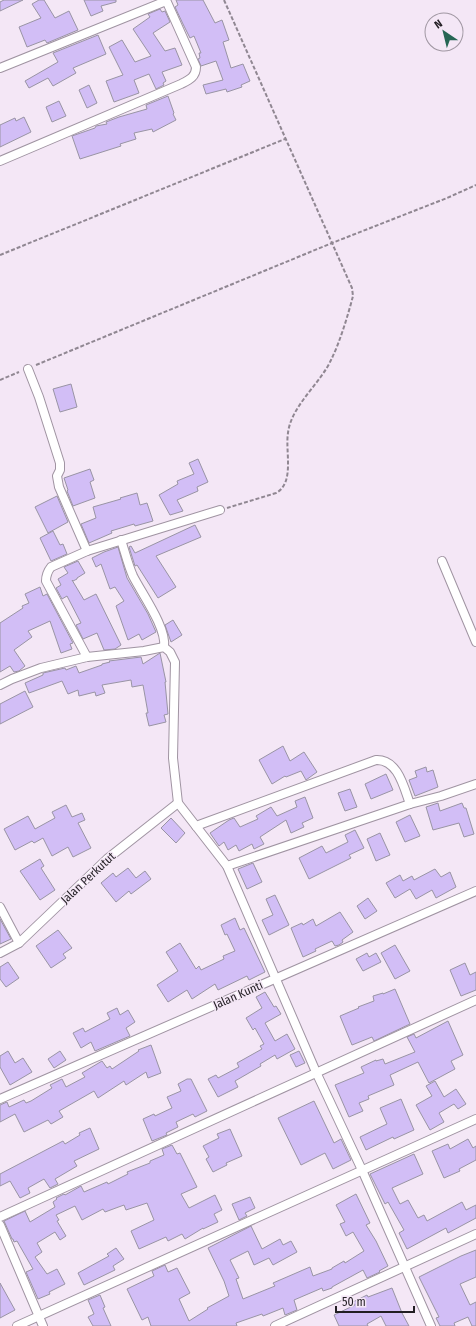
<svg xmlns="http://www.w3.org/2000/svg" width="476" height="1326" viewBox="0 0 476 1326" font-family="'Fira Sans Condensed',sans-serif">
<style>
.building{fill:#d2bef6;stroke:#9994a4}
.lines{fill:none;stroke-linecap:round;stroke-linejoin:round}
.street-casing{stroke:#a094a2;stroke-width:10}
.path{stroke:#908792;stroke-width:2;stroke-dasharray:4 2;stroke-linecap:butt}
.street{stroke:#fff;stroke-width:8}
.labels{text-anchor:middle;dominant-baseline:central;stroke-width:3;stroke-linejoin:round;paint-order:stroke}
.street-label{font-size:12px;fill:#221e23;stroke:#f4e7f6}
</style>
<rect width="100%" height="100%" fill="#f4e7f6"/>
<g class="building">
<polygon points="4,0 23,0 0,11 0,2"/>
<polygon points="39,0 44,0 55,18 69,11 78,30 47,43 45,40 27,47 19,27 41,18 32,4"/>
<polygon points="84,0 116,0 116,2 101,6 103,11 91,16"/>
<polygon points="176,0 203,0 215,23 222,20 229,40 223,42 231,68 243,64 250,81 241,85 242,87 227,92 226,89 206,94 203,85 223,80 216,61 201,66 198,59 200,58 199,53 201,53 194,36 190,38 183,24 175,7 178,5"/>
<polygon points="160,9 162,12 165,11 170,22 153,33 165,51 175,48 182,65 162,72 166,81 163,83 164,85 156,89 149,74 134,80 139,93 114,102 106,81 123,75 109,47 122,40 135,62 151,56 133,29 150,17 148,14"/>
<polygon points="98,35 106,54 73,68 76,73 53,86 48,78 29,88 25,81 58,62 53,53"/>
<polygon points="89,85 97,103 87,108 79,90"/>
<polygon points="168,96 174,113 173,114 176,120 153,132 152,129 134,133 136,139 120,144 121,146 80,159 72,136 95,128 96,126 107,124 106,122 119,117 147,109 146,105"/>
<polygon points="59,101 66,116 52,122 46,107"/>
<polygon points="24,117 31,132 0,147 0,125 15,118 16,121"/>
<polygon points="71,384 77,407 60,412 53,389"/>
<polygon points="198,459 208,482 197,487 198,491 177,500 183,511 170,515 159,495 178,484 177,481 194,474 189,463"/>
<polygon points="90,469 94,480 90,482 95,498 73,506 67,491 68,490 64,478"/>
<polygon points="137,493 140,505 147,503 153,521 135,526 134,524 111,531 112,533 89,543 81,524 96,518 93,507 121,499 120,498"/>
<polygon points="57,496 68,522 48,533 35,507"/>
<polygon points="195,525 201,537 156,556 176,587 158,598 137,565 135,566 129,547 131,546 135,553"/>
<polygon points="53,531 60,545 63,544 67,554 51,561 40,538"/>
<polygon points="118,547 127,578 148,614 156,632 142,640 139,634 128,640 116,606 124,601 115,587 110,589 101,564 96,567 92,558 104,552"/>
<polygon points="78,561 85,573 77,578 77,579 73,581 72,580 84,600 96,594 121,645 115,649 104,650 97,633 83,639 76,625 81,623 67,596 62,599 56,588 61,585 58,579 68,573 64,567"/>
<polygon points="40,587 43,596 47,594 73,643 70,644 72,649 61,653 50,621 28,631 32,637 14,650 25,666 19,671 14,672 10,666 0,672 0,623 23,608 22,606 29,603 25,594"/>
<polygon points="173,620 182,635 171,642 165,625"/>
<polygon points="160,653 166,682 165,682 168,714 164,715 166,722 149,726 146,713 148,713 143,685 132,687 131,680 102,685 105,693 96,696 95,692 79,696 78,690 68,694 62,681 29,693 25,683 43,675 43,673 65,668 66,670 76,666 79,673 102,665 102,664 110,662 109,661 141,657 143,664"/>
<polygon points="25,691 33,707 0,724 0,704"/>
<polygon points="283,746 290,761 304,752 317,772 306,780 301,771 286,777 285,776 272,784 259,760"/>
<polygon points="426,767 427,772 433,770 438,787 415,796 409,780 417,777 415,771"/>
<polygon points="386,774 393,790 371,799 365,784"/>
<polygon points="350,789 357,807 345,811 338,793"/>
<polygon points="305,797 313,818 302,823 304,827 291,833 286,820 260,837 264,844 254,849 252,844 239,851 236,845 228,850 224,842 219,846 210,833 229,820 234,818 240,827 258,819 256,816 271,807 277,816 297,807 295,801"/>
<polygon points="438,803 440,811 462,803 464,808 466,808 474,834 464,837 459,823 433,830 426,807"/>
<polygon points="66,805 72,817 82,813 85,820 78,823 91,848 73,857 68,847 52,856 43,838 34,843 32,841 15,850 4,829 28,816 35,829 55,818 52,812"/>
<polygon points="410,815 420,836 405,842 396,822"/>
<polygon points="171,818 185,833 176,843 161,828"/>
<polygon points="355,830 364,848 349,855 351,858 309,879 299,858 322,846 326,853 348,842 345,835"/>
<polygon points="380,833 390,855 376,861 367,839"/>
<polygon points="40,859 44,866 41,868 55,890 40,900 20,871"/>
<polygon points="253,863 262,882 247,889 238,869"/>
<polygon points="128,868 136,878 145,871 151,879 131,894 129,891 116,902 101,883 113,873 116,877"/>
<polygon points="435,869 441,877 450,872 456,887 436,898 432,890 416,899 410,889 395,898 386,883 400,875 403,881 412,876 414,880"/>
<polygon points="275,895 289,925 269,935 262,920 273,915 266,899"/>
<polygon points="368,898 377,911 365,919 357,906"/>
<polygon points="340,912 353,932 342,940 343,942 339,945 335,946 332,941 315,949 316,951 303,957 291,928 302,923 303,925 313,919 316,926"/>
<polygon points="235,918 240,930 244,928 265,972 249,980 247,976 218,990 215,984 192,999 187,990 168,1002 157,985 178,971 166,952 180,943 196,969 199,966 201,970 224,959 223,956 235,951 227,934 225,935 221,925"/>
<polygon points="0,919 11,939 0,944"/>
<polygon points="58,930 72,948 63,954 66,958 51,968 36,946"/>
<polygon points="395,945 410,971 395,979 381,953"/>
<polygon points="367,953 369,957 376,953 381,962 363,971 356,959"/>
<polygon points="8,962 19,978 6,987 0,979 0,967"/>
<polygon points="465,963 470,975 476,972 476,990 461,996 450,970"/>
<polygon points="395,989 410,1024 374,1041 372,1037 352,1045 340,1016 359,1008 358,1007 374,1001 373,996 383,993 383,994"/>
<polygon points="265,992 274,1007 276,1006 281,1014 265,1023 275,1041 287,1034 295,1049 277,1059 275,1055 260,1064 261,1066 235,1081 238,1087 218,1097 208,1079 216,1075 218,1078 239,1067 237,1063 262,1049 260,1046 264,1044 255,1028 253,1030 246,1018 262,1008 256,997"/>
<polygon points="117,1008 120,1015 128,1010 135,1022 126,1028 130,1036 95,1051 91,1042 81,1048 73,1033 83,1028 85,1032 110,1019 107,1013"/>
<polygon points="448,1021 463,1055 451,1061 455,1069 429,1083 418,1062 390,1075 394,1085 368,1096 369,1099 359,1103 363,1111 349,1117 335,1085 364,1073 361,1067 376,1060 376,1061 383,1059 385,1064 415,1052 407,1037 414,1034 416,1038"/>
<polygon points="151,1045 161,1073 148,1078 146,1072 126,1085 124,1081 98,1098 94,1091 59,1111 63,1117 51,1124 48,1120 24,1132 15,1114 0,1122 0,1105 7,1102 9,1107 24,1100 26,1103 31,1101 52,1088 50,1085 62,1079 66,1087 85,1077 82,1073 102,1061 107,1068 110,1066 112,1069 139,1051 138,1050"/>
<polygon points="8,1051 15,1063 23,1058 32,1072 10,1085 0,1067 0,1056"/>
<polygon points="60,1051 66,1060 54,1068 48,1059"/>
<polygon points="299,1051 305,1063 296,1067 290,1055"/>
<polygon points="187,1079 191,1079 207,1111 195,1117 193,1114 176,1122 178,1127 166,1133 167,1135 152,1141 143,1119 154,1114 155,1116 172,1108 167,1097 181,1091 178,1084"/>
<polygon points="435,1081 444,1097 456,1089 466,1104 458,1109 454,1104 439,1113 444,1122 430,1130 416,1105 432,1096 426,1086"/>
<polygon points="401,1099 414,1130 394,1139 393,1137 366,1150 360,1137 387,1124 380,1108"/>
<polygon points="314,1101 334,1143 341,1139 351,1160 333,1169 325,1153 301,1165 278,1118"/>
<polygon points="90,1128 99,1149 74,1161 77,1166 55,1179 58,1184 50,1188 44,1179 28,1188 30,1193 20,1198 10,1181 0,1186 0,1174 63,1141 65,1144 80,1135 79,1133"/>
<polygon points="230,1129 242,1156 226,1163 227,1165 213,1172 206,1159 209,1157 203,1146 219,1138 217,1134"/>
<polygon points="468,1139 473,1148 476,1146 476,1160 459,1169 460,1171 444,1178 432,1151 448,1144 450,1149"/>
<polygon points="172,1145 177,1154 180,1153 197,1187 181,1194 189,1208 215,1195 222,1210 214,1214 218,1222 203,1229 203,1228 185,1239 182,1234 168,1241 166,1237 139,1249 131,1231 154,1220 147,1203 126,1210 124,1205 105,1212 103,1209 82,1220 75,1206 56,1215 59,1220 57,1221 66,1236 60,1240 55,1232 37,1243 42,1252 35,1257 47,1274 57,1269 65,1284 49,1292 50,1294 38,1299 26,1272 33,1269 17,1241 14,1242 13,1239 12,1239 4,1221 25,1211 30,1222 55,1207 53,1202 57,1199 56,1198 64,1194 65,1195 81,1186 84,1192 107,1182 108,1184 128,1174 127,1172 150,1163 150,1161 164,1155 162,1149"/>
<polygon points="414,1154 423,1174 392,1188 400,1204 408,1200 418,1218 424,1215 427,1221 462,1202 466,1210 476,1205 476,1218 448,1233 446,1228 407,1249 399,1233 404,1230 388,1202 385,1204 370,1174"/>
<polygon points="356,1194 370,1223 366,1225 376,1241 388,1266 379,1271 380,1272 367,1278 363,1270 332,1287 332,1288 323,1291 322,1288 294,1300 297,1310 285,1315 283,1308 263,1316 262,1314 236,1323 237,1326 151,1326 148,1317 142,1320 127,1289 154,1276 152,1271 165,1265 168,1272 177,1268 190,1293 179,1299 189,1321 208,1309 207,1308 229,1296 224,1281 208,1248 251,1226 262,1249 280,1239 283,1245 291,1241 297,1252 273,1265 269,1258 254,1265 248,1251 230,1260 239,1278 236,1279 243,1299 275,1286 273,1283 310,1267 313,1276 332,1269 332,1268 344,1261 345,1263 364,1251 353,1232 346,1236 340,1224 345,1222 336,1205"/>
<polygon points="250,1197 255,1208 245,1213 247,1216 239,1220 232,1204"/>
<polygon points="116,1248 124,1259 113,1266 115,1270 84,1285 78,1273 109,1256 107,1254"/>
<polygon points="476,1250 476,1277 460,1284 470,1305 476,1302 476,1326 472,1326 468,1317 454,1323 455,1326 440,1326 436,1318 439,1317 419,1277 461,1256"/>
<polygon points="0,1283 15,1310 0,1318"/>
<polygon points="392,1288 402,1313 409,1326 386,1326 381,1316 367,1324 368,1326 339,1326 334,1315 355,1305 353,1302 367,1295 368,1297"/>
<polygon points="100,1295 105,1307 103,1308 111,1326 93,1326 88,1317 94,1314 88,1300"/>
</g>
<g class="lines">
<g class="street-casing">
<g id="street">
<polyline points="0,68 166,1"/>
<path d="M0 161 181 84C189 80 196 77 196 67L166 0"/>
<polyline points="28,369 39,397 60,463 60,470 57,476 59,487 87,551"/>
<path d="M121 540C125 552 128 565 133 576 142 594 167 628 164 647"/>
<polyline points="442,561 476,642"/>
<path d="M87 657 46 581C46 575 47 572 51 567L87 551 220 510"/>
<polyline points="0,685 12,679 41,668 87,657 144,651 164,647 170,652 175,662 173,758 178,803 227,866 316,1072 362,1170 431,1326"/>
<path d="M196 826 376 760C398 759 404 788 410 804"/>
<polyline points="227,866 410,804 441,796 476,784"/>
<polyline points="0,907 19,943"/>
<polyline points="0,953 19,943 107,859 178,803"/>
<polyline points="0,1099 476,891"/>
<polyline points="0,1217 476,1000"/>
<polyline points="0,1225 43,1326"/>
<polyline points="17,1326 476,1119"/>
<polyline points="275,1326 476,1234"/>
</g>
</g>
<g class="path">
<path d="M224 0 352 288 353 296C348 315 340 342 331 360 320 384 291 406 288 433 285 451 295 483 276 493L227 508"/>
<polyline points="0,255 285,139"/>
<polyline points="36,365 332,243 447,198 476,185"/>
<polyline points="0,380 19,372"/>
</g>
<use href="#street" class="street"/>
</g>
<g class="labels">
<g class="street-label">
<text transform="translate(88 878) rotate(-43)">Jalan Perkutut</text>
<text transform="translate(238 995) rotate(-24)">Jalan Kunti</text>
</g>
</g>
<g transform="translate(444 32) rotate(325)"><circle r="19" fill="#f4e7f6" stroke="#a097a2"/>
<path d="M0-3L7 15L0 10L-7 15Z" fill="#266654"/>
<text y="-6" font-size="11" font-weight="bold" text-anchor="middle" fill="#221e23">N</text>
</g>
<path d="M336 1306v6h78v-6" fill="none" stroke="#221e23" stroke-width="2"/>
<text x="342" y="1306" font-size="12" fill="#221e23" stroke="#f4e7f6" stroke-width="3" paint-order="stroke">50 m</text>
</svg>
